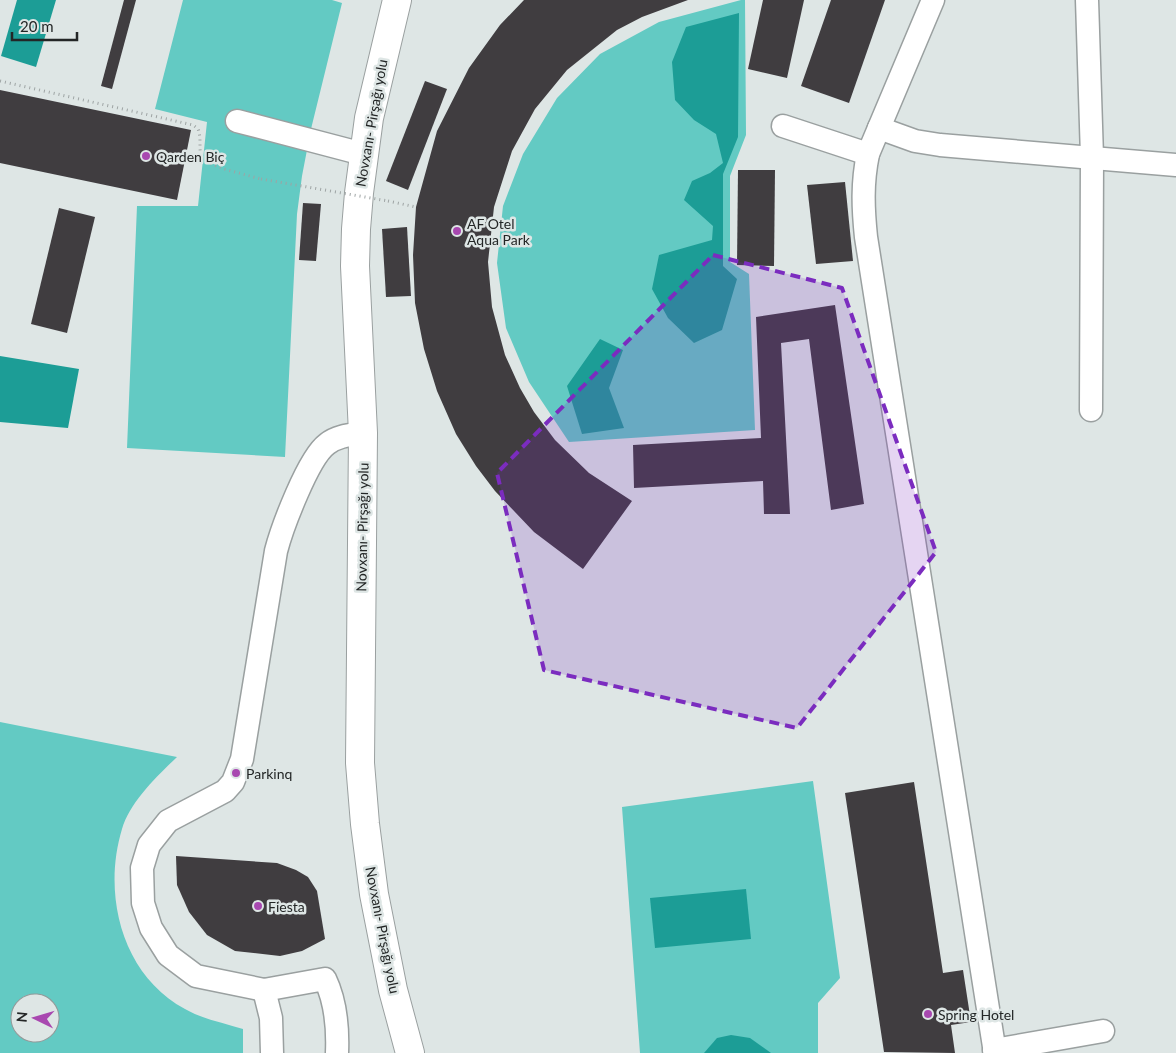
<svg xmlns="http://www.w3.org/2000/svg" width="1176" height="1053" viewBox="0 0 1176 1053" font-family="Lato,sans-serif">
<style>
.green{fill:#63cac3;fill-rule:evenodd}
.water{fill:#1c9d96}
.building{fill:#403d40}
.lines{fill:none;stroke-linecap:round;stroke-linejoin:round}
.minor-casing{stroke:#9aa0a0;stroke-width:25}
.major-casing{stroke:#9aa0a0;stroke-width:30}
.path{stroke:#9ea4a4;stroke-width:3;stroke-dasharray:1 4;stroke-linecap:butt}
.minor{stroke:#fff;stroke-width:22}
.major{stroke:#fff;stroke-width:28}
.path-bridge{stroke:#9ea4a4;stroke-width:3;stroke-dasharray:1 4;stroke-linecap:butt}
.marked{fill:#7b2cbf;fill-opacity:0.2;stroke:#7b2cbf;stroke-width:4;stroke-dasharray:10 6;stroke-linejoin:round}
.poi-dot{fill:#a848b0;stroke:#dee6e5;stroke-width:2}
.labels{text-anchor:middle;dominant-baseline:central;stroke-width:5;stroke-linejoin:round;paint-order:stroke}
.street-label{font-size:14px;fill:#232626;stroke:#dee6e5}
.poi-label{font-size:14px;fill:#232626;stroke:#dee6e5;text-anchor:start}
</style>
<rect width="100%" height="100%" fill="#dee6e5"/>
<g class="green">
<polygon points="183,0 332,0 342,3 311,129 302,176 297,214 285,457 127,448 137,206 198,206 207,122 155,109"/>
<polygon points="741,0 745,0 746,135 730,176 730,262 749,274 755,430 569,442 529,382 506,328 497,263 503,206 523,154 557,98 600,54 659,22"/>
<path d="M0 722 177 757C157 776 130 802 122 829 102 895 122 975 185 1009 202 1019 224 1023 243 1029V1053H0ZM20 1003H50V1033H20Z"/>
<polygon points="813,781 840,978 818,1003 818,1053 640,1053 622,807"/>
</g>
<g class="water">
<polygon points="17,0 56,0 36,67 1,56"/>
<polygon points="739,13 738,137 723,174 723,266 737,279 722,330 694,343 668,318 652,289 659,255 712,240 713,226 684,200 692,181 710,173 723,163 716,134 694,120 675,100 672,62 686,27"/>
<polygon points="600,339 623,350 609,388 624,428 582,434 567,386"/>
<polygon points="0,356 79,369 68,428 0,422"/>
<polygon points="746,889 751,939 655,948 650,898"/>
<polygon points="731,1035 750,1038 771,1053 704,1053 717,1038"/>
</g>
<g class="building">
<polygon points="124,0 136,0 112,89 101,86"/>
<polygon points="524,0 688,0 642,17 617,30 567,70 535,109 512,151 494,207 488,262 492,307 505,355 520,388 534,412 555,440 589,473 632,501 583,569 534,532 495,491 476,466 456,434 437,391 424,349 415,303 413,255 416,207 437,131 469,68 500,25"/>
<polygon points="763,0 804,0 787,78 748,69"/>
<polygon points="831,0 885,0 849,103 801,86"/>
<polygon points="425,81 447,89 408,190 386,181"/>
<polygon points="0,90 191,130 177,200 0,163"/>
<polygon points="738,170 775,170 774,266 737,265"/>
<polygon points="845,182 853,261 816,264 807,185"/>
<polygon points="303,203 321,204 316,261 299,260"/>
<polygon points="59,208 95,217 67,333 31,324"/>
<polygon points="407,227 411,296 386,297 382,229"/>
<polygon points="835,305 864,504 831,510 809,339 781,343 790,514 764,514 763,481 634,488 633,445 761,438 756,317"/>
<polygon points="914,782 943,973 963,970 971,1022 951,1025 955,1053 884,1052 845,793"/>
<polygon points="176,856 277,863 296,870 308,877 317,891 325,939 302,951 280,956 235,951 207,935 189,912 177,885"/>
</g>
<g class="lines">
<g class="minor-casing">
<g id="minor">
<path d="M933 0 868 154C862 183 863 208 866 237L995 1053"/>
<polyline points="1087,0 1092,157 1091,410"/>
<polyline points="237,121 363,154"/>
<polyline points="783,126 868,154"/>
<polyline points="879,128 915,141 940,145 1176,165"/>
<polyline points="264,990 271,1018 272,1053"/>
<polyline points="994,1050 1103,1031"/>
<path d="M337 1053C338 1029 336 1002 325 979L264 990 196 976 168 955 151 928 143 903 142 868 149 845 168 821 225 791 233 782 242 759 276 551C282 528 308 458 327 444 337 436 350 435 363 433"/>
</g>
</g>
<g class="major-casing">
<polyline id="major" points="397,0 369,118 359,193 356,229 355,266 363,433 360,763 365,824 374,894 393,990 410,1053"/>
</g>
<g class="path">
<path d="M0 81 193 125 198 129C202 139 198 149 202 160L224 169 261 179"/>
<polyline points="388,201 416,207"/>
</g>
<use href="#minor" class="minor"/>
<use href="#major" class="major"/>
<polyline class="path-bridge" points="261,179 388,201"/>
</g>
<path class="marked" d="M713 255 842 288 936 552 797 728 544 670 497 473Z"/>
<g class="poi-dot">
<circle cx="146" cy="156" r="5"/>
<circle cx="457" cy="231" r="5"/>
<circle cx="236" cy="773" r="5"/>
<circle cx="258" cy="906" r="5"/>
<circle cx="928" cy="1014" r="5"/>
</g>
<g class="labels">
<g class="street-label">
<text transform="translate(371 123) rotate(-80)">Novxanı- Pirşağı yolu</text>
<text transform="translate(362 527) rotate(-89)">Novxanı- Pirşağı yolu</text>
<text transform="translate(383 930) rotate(79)">Novxanı- Pirşağı yolu</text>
</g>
<g class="poi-label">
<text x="156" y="156">Qarden Biç</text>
<text x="467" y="223">AF Otel<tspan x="467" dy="16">Aqua Park</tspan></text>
<text x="246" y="773">Parkinq</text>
<text x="268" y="906">Fiesta</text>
<text x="938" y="1014">Spring Hotel</text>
</g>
</g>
<g transform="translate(35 1018) rotate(275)"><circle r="24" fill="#dee6e5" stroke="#939999"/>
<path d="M0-4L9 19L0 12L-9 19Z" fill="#a848b0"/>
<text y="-8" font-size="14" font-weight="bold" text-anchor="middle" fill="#232626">N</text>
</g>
<path d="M12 32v8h65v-8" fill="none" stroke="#232626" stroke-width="2.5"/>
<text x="20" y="32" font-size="15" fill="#232626" stroke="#dee6e5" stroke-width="4" paint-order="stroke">20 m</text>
</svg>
